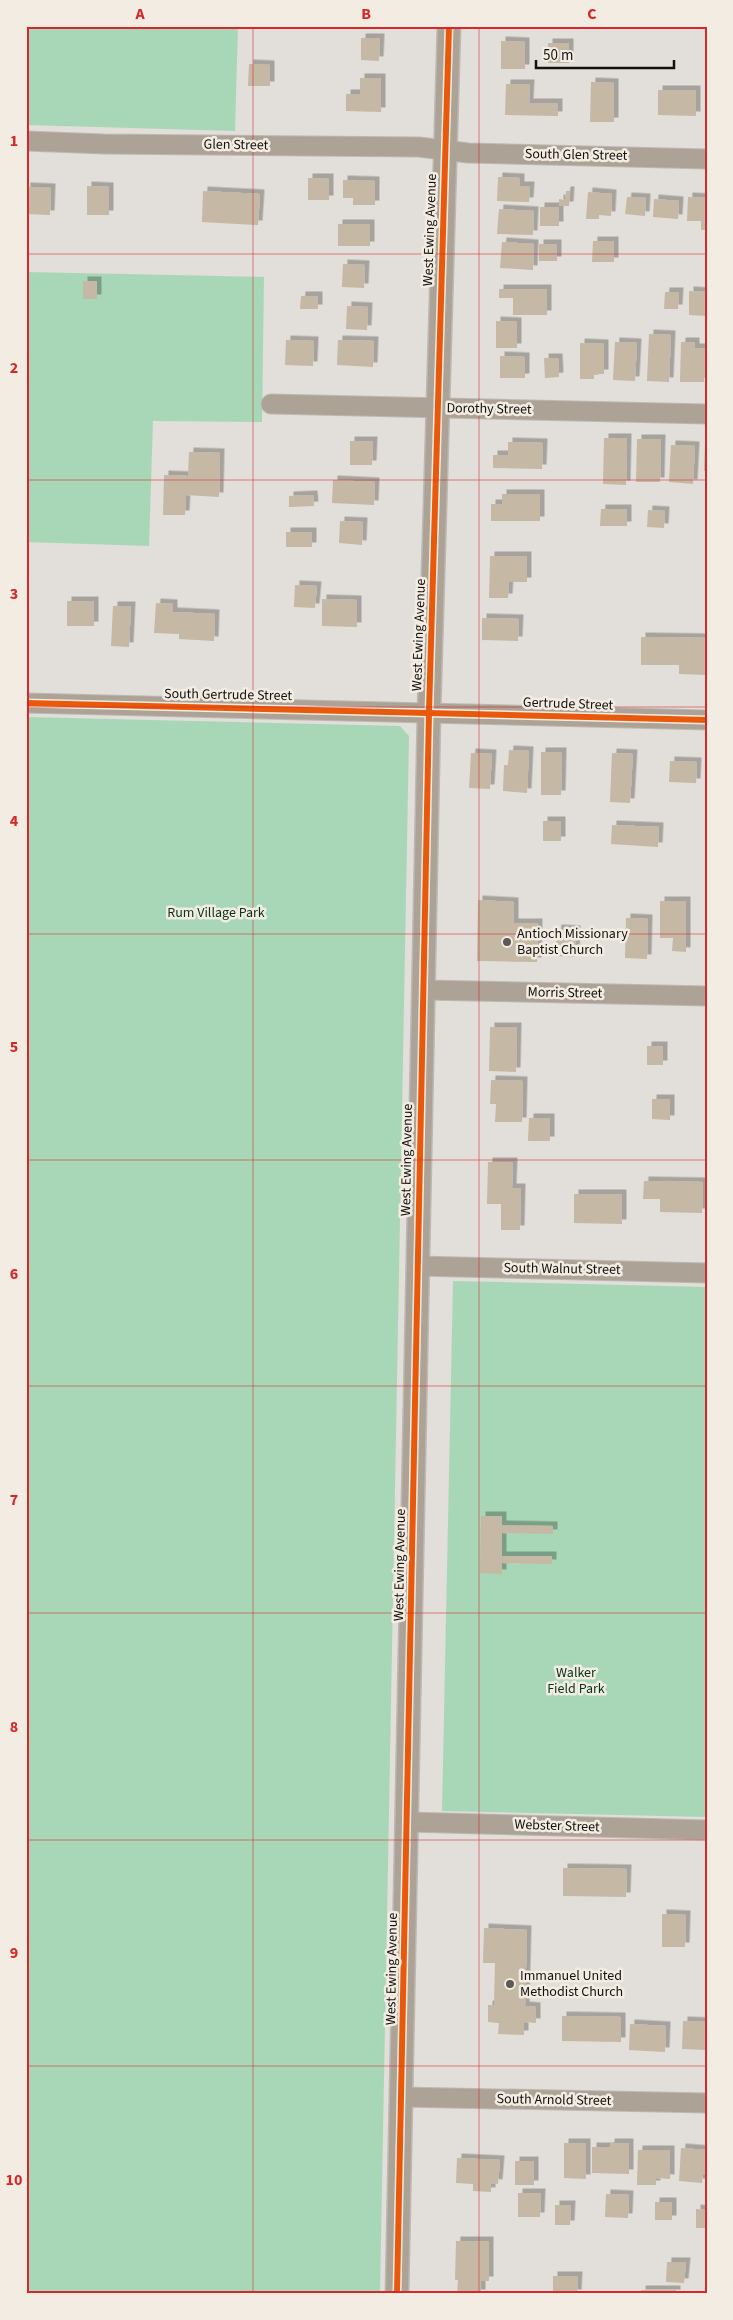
<svg xmlns="http://www.w3.org/2000/svg" width="733" height="2320" viewBox="0 0 733 2320" font-family="'Source Sans 3',sans-serif">
<style>
.green{fill:#a8d7b7}
.building{fill:#c5b8a4;filter:url(#shadow)}
.lines{fill:none;stroke-linecap:round;stroke-linejoin:round}
.minor-casing{stroke:#bcb9b5;stroke-width:21}
.tertiary-casing{stroke:#bcb9b5;stroke-width:25}
.minor{stroke:#ada296;stroke-width:19}
.tertiary{stroke:#ada296;stroke-width:22}
.cycleway-casing{stroke:#f3ece2;stroke-width:9}
.cycleway{stroke:#e8590c;stroke-width:6}
.grid{fill:none;stroke:#d62828;stroke-width:1;stroke-opacity:0.55}
.poi-dot{fill:#5c5956;stroke:#f3ece2;stroke-width:2}
.labels{text-anchor:middle;dominant-baseline:central;stroke-width:5;stroke-linejoin:round;paint-order:stroke}
.street-label{font-size:14px;fill:#14120f;stroke:#f3ece2}
.park-label{font-size:14px;fill:#07341d;stroke:#f3ece2}
.poi-label{font-size:14px;fill:#14120f;stroke:#f3ece2;text-anchor:start}
.neatline{fill:none;stroke:#d62828;stroke-width:2}
.grid-label{font-size:16px;text-anchor:middle;font-weight:bold;fill:#d62828}
</style>
<defs>
<filter id="shadow"><feDropShadow dx="4.5" dy="-4.5" stdDeviation="0" flood-color="#0004"/></filter>
</defs>
<rect width="100%" height="100%" fill="#e2ded9"/>
<g class="green">
<polygon points="26,26 238,26 235,131 26,125"/>
<polygon points="26,272 264,277 262,422 153,421 149,546 26,542"/>
<polygon points="26,717 400,726 409,736 380,2294 26,2294"/>
<polygon points="453,1281 707,1287 707,1817 442,1811"/>
</g>
<g class="building">
<polygon points="361,38 380,38 379,61 361,60"/>
<polygon points="501,41 525,42 525,69 501,69"/>
<rect x="548" y="43" width="21" height="20"/>
<polygon points="249,64 270,65 270,86 248,86"/>
<polygon points="360,78 381,78 381,112 346,111 346,94 360,94"/>
<polygon points="591,82 614,83 614,122 590,122"/>
<polygon points="506,84 530,84 529,103 558,103 558,116 505,115"/>
<polygon points="658,90 696,90 696,116 658,115"/>
<polygon points="498,177 520,178 520,186 530,186 529,202 497,201"/>
<rect x="308" y="178" width="21" height="22"/>
<polygon points="343,180 375,181 375,205 353,205 353,198 343,198"/>
<polygon points="87,186 109,187 109,215 87,215"/>
<polygon points="26,187 51,188 50,215 26,214"/>
<polygon points="203,191 260,194 258,225 202,222"/>
<polygon points="566,191 570,191 569,206 559,206 559,199 565,200"/>
<polygon points="588,192 612,194 611,216 599,215 599,219 586,219"/>
<polygon points="627,197 646,198 645,216 625,214"/>
<polygon points="688,197 707,198 707,230 701,230 701,221 687,221"/>
<polygon points="654,199 679,201 678,219 653,217"/>
<rect x="540" y="207" width="19" height="19"/>
<polygon points="499,209 534,211 533,235 497,234"/>
<rect x="338" y="224" width="32" height="22"/>
<polygon points="593,241 614,241 614,262 592,262"/>
<polygon points="502,242 534,244 533,270 500,268"/>
<rect x="539" y="244" width="18" height="17"/>
<polygon points="343,264 365,265 364,288 342,287"/>
<rect x="83" y="281" width="14" height="18"/>
<polygon points="499,289 547,289 547,315 513,315 513,298 499,298"/>
<polygon points="689,291 707,292 707,316 689,315"/>
<polygon points="665,292 679,292 678,309 664,309"/>
<polygon points="301,296 318,296 318,309 300,309"/>
<polygon points="347,306 368,307 367,330 346,329"/>
<polygon points="496,321 517,322 517,348 496,348"/>
<polygon points="649,334 671,335 669,382 647,381"/>
<polygon points="286,340 314,341 313,366 285,365"/>
<polygon points="338,340 374,341 373,367 337,365"/>
<polygon points="615,342 637,343 635,381 613,380"/>
<polygon points="681,342 695,342 695,348 705,348 704,382 680,382"/>
<polygon points="580,343 604,344 604,374 594,374 594,379 580,379"/>
<polygon points="500,356 525,357 525,378 500,378"/>
<polygon points="544,358 558,358 559,377 545,378"/>
<polygon points="604,438 627,438 626,485 603,484"/>
<polygon points="637,439 661,439 660,482 636,482"/>
<polygon points="350,441 373,441 372,465 350,465"/>
<polygon points="705,441 707,441 707,471 704,471"/>
<polygon points="508,442 543,443 542,469 493,468 493,455 508,455"/>
<polygon points="671,445 695,446 693,484 669,482"/>
<polygon points="189,452 220,453 219,497 186,495 185,515 163,515 164,475 188,476"/>
<polygon points="333,480 375,482 374,505 332,503"/>
<polygon points="502,494 540,494 540,521 491,521 491,504 502,504"/>
<polygon points="313,495 314,506 289,507 289,496"/>
<polygon points="601,509 627,509 627,526 600,526"/>
<polygon points="648,510 665,511 664,528 647,527"/>
<polygon points="340,521 363,522 362,545 339,543"/>
<rect x="286" y="532" width="26" height="15"/>
<polygon points="490,556 527,556 527,582 509,582 508,598 489,598"/>
<polygon points="295,585 317,586 315,608 294,607"/>
<polygon points="322,599 357,600 357,627 322,626"/>
<rect x="67" y="601" width="27" height="25"/>
<polygon points="156,603 173,604 173,612 215,614 214,641 179,639 179,634 154,633"/>
<polygon points="113,606 131,606 129,647 111,646"/>
<polygon points="482,618 519,619 518,641 482,640"/>
<polygon points="641,637 707,638 707,675 679,674 679,665 641,665"/>
<polygon points="509,750 529,751 527,793 503,791 504,765 508,765"/>
<polygon points="541,752 562,752 561,795 541,795"/>
<polygon points="471,753 492,754 490,789 469,788"/>
<polygon points="612,753 633,754 630,803 610,802"/>
<polygon points="670,761 697,762 696,783 669,782"/>
<rect x="543" y="821" width="18" height="20"/>
<polygon points="612,825 659,827 658,847 611,844"/>
<polygon points="478,900 514,902 514,923 538,923 537,962 477,961"/>
<polygon points="660,901 686,901 686,952 672,951 673,938 660,938"/>
<polygon points="626,918 648,919 647,959 625,958"/>
<polygon points="557,929 576,930 575,957 555,956"/>
<polygon points="490,1027 517,1027 516,1072 489,1071"/>
<rect x="647" y="1046" width="16" height="19"/>
<polygon points="491,1080 523,1081 522,1122 495,1122 496,1104 490,1104"/>
<polygon points="652,1099 670,1099 670,1120 652,1119"/>
<polygon points="529,1118 550,1118 550,1141 528,1141"/>
<polygon points="488,1162 513,1162 512,1188 521,1188 520,1230 501,1230 501,1204 487,1204"/>
<polygon points="644,1181 703,1182 702,1213 660,1212 660,1199 643,1199"/>
<polygon points="574,1194 622,1194 622,1224 574,1223"/>
<polygon points="481,1516 502,1516 502,1525 553,1526 553,1534 502,1533 502,1556 552,1556 552,1564 502,1563 502,1574 480,1573"/>
<polygon points="563,1868 627,1869 626,1897 563,1896"/>
<polygon points="662,1914 686,1915 685,1947 662,1947"/>
<polygon points="484,1928 527,1930 525,2006 536,2007 536,2023 524,2022 524,2035 498,2034 499,2023 488,2022 488,2005 494,2005 495,1963 483,1963"/>
<polygon points="562,2016 621,2017 621,2042 562,2041"/>
<polygon points="683,2021 707,2022 707,2050 682,2049"/>
<polygon points="630,2024 666,2026 665,2052 629,2050"/>
<polygon points="564,2143 586,2143 586,2179 564,2178"/>
<polygon points="610,2143 629,2143 629,2174 592,2173 592,2147 610,2147"/>
<polygon points="681,2148 707,2150 707,2175 703,2175 702,2183 679,2181"/>
<polygon points="638,2150 670,2150 670,2179 656,2178 656,2185 637,2185"/>
<polygon points="457,2158 500,2160 498,2184 491,2183 491,2192 473,2191 473,2184 456,2183"/>
<rect x="515" y="2161" width="19" height="24"/>
<polygon points="518,2193 541,2193 540,2217 518,2217"/>
<polygon points="606,2194 629,2195 628,2218 605,2217"/>
<rect x="655" y="2202" width="17" height="18"/>
<polygon points="555,2205 571,2205 570,2225 555,2225"/>
<polygon points="696,2209 707,2210 707,2228 696,2228"/>
<polygon points="456,2241 489,2241 489,2281 481,2281 481,2294 457,2294 458,2280 455,2280"/>
<polygon points="667,2262 686,2262 684,2283 666,2282"/>
<polygon points="553,2276 578,2276 577,2294 553,2294"/>
<rect x="641" y="2290" width="35" height="4"/>
</g>
<g class="lines">
<g class="minor-casing">
<g id="minor">
<polyline points="26,141 104,144 419,147 468,153 707,159"/>
<polyline points="271,404 707,414"/>
<polyline points="26,703 707,720"/>
<polyline points="423,990 707,996"/>
<polyline points="417,1266 707,1273"/>
<polyline points="408,1822 707,1830"/>
<polyline points="401,2097 707,2103"/>
</g>
</g>
<g class="tertiary-casing">
<polyline id="tertiary" points="397,2294 429,712 449,26"/>
</g>
<use href="#minor" class="minor"/>
<use href="#tertiary" class="tertiary"/>
<g class="cycleway-casing">
<g id="cycleway">
<polyline points="26,703 707,720"/>
<polyline points="397,2294 429,712 449,26"/>
</g>
</g>
<use href="#cycleway" class="cycleway"/>
</g>
<path class="grid" d="M253 26V2294M479 26V2294M26 254H707M26 480H707M26 707H707M26 934H707M26 1160H707M26 1386H707M26 1613H707M26 1840H707M26 2066H707"/>
<g class="poi-dot">
<circle cx="507" cy="942" r="5"/>
<circle cx="510" cy="1984" r="5"/>
</g>
<g class="labels">
<g class="street-label">
<text transform="translate(236 145) rotate(1)">Glen Street</text>
<text transform="translate(576 155) rotate(1)">South Glen Street</text>
<text transform="translate(430 230) rotate(-88)">West Ewing Avenue</text>
<text transform="translate(489 409) rotate(1)">Dorothy Street</text>
<text transform="translate(419 635) rotate(-88)">West Ewing Avenue</text>
<text transform="translate(228 695) rotate(1)">South Gertrude Street</text>
<text transform="translate(568 704) rotate(2)">Gertrude Street</text>
<text transform="translate(565 993) rotate(1)">Morris Street</text>
<text transform="translate(407 1160) rotate(-89)">West Ewing Avenue</text>
<text transform="translate(562 1269) rotate(1)">South Walnut Street</text>
<text transform="translate(400 1565) rotate(-89)">West Ewing Avenue</text>
<text transform="translate(557 1826) rotate(2)">Webster Street</text>
<text transform="translate(392 1969) rotate(-89)">West Ewing Avenue</text>
<text transform="translate(554 2100) rotate(1)">South Arnold Street</text>
</g>
<g class="park-label">
<text x="216" y="913">Rum Village Park</text>
<text x="576" y="1673">Walker<tspan x="576" dy="16">Field Park</tspan></text>
</g>
<g class="poi-label">
<text x="517" y="934">Antioch Missionary<tspan x="517" dy="16">Baptist Church</tspan></text>
<text x="520" y="1976">Immanuel United<tspan x="520" dy="16">Methodist Church</tspan></text>
</g>
</g>
<rect width="733" height="2320" fill="none" stroke="#f3ece2" stroke-width="55"/>
<path d="M536 60v8h138v-8" fill="none" stroke="#14120f" stroke-width="2.5"/>
<text x="543" y="60" font-size="15" fill="#14120f" stroke="#f3ece2" stroke-width="4" paint-order="stroke">50 m</text>
<rect x="28" y="28" width="678" height="2264" class="neatline"/>
<g class="grid-label">
<text x="140" y="19">A</text>
<text x="366" y="19">B</text>
<text x="592" y="19">C</text>
<text x="14" y="146">1</text>
<text x="14" y="373">2</text>
<text x="14" y="599">3</text>
<text x="14" y="826">4</text>
<text x="14" y="1052">5</text>
<text x="14" y="1279">6</text>
<text x="14" y="1505">7</text>
<text x="14" y="1732">8</text>
<text x="14" y="1958">9</text>
<text x="14" y="2185">10</text>
</g>
</svg>
